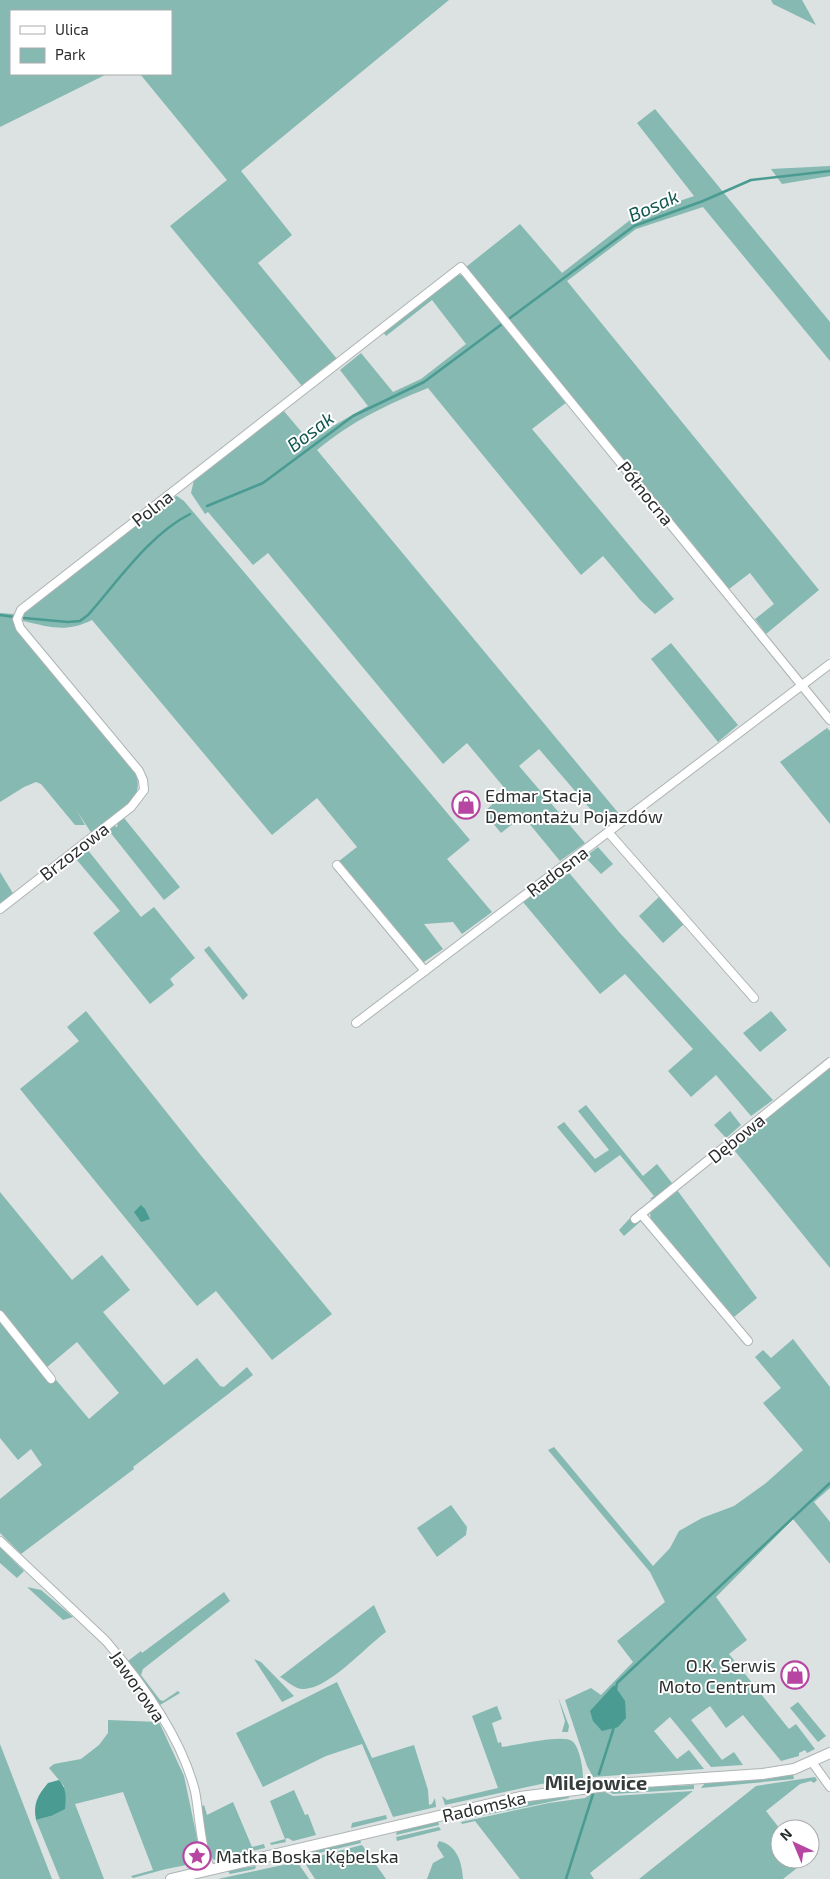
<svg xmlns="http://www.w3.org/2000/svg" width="830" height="1879" viewBox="0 0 830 1879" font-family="'Exo 2',sans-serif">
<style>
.green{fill:#85b9b2;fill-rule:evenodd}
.water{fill:#4a9b91}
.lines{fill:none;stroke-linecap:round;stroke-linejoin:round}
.stream{stroke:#4a9b91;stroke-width:2.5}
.minor-casing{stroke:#adb4b3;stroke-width:10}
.secondary-casing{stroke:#adb4b3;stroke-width:12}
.minor{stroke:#fff;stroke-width:8}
.secondary{stroke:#fff;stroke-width:10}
.labels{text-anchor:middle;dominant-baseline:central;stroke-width:4;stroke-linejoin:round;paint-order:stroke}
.street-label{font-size:18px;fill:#2b2e2e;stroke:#fff}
.poi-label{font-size:18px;fill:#2b2e2e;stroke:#fff;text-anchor:start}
.water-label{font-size:19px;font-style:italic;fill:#145852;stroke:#fff}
.quarter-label{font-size:20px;font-weight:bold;fill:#373d3c;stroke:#fff}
</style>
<rect width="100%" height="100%" fill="#dbe2e1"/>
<g class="green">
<polygon points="0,0 449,0 241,171 292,235 258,263 337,359 302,386 170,226 227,180 140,74 171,74 171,11 11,11 11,74 107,74 0,127"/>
<polygon points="771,0 802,0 816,25 773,4"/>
<polygon points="655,109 830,322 830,361 703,207 636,229 567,281 819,590 766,634 755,619 774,604 750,573 729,589 466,267 520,224 562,273 634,217 694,196 637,123"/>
<polygon points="830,166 830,176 782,184 771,169"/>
<path d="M458 274 465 277 567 402 532 429 674 599 655 614 640 600 603 556 581 575 428 388C386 405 352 421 317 450L620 815 605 826 539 749 519 766 585 843 560 861 523 816 501 833 484 812 507 791 467 743 443 764 268 553 253 565 208 512 205 514 191 493 194 480 201 474 283 410 310 442 333 426 368 406 340 370 361 353 393 392 421 379 466 344 432 300 386 336 383 332Z"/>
<path d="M177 496 184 501 470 840 447 859 492 912 462 934 453 922 424 924 443 949 418 966 334 865 357 847 317 798 272 835 92 620C66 633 50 627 23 621V615L31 604 171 498Z"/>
<path d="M0 613 14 614 15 623 135 772C148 802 113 818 92 834L77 811 85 825H75L41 784 36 782 24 787 0 802Z"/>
<polygon points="671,643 738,725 718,742 651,659"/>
<polygon points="827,728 830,731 830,824 780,762"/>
<polygon points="124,818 180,887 164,900 110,832 87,849 141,917 154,907 195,958 170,979 174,985 150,1004 93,933 120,911 76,859 81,851 112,825 117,827 118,821"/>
<polygon points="598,847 613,864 601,874 585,857"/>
<polygon points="565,868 619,932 773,1100 751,1116 716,1075 691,1097 668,1071 693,1049 625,974 600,994 523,902"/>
<polygon points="0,872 14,895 0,905"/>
<polygon points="660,896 684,924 663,943 639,916"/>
<polygon points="209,946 248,995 243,1000 204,950"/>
<polygon points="86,1011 203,1158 332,1314 272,1360 216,1291 197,1306 20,1089 79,1041 67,1027"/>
<polygon points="771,1011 787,1030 760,1052 743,1033"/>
<polygon points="830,1065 830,1268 730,1145"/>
<polygon points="586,1105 643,1176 657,1164 672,1183 656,1199 650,1199 654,1196 620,1155 595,1173 557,1127 564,1122 595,1159 609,1150 578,1111"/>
<polygon points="730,1111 741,1125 726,1138 714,1125"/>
<polygon points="677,1190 757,1298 734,1317 651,1223 650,1211"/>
<path d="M0 1192 72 1280 102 1255 130 1290 103 1312 164 1385 197 1358 220 1386 224 1387 247 1367 253 1375 133 1467 134 1469 21 1554 0 1533V1499L42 1465 31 1449 18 1460 0 1438ZM77 1342 119 1393 89 1419 46 1368Z"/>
<polygon points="632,1216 635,1220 644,1220 647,1228 641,1221 624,1236 619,1230"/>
<polygon points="793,1339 830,1387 830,1488 814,1502 830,1522 830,1564 793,1519 716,1597 747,1640 729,1654 789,1729 796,1724 815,1749 807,1753 805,1750 799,1753 799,1756 781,1761 743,1715 726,1728 710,1706 691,1720 722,1760 734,1752 743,1765 711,1767 670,1717 654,1731 677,1759 689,1750 704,1769 593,1777 587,1766 565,1700 591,1688 601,1695 633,1662 617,1641 665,1602 650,1572 548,1450 554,1447 653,1566 670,1548 679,1531 702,1518 734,1506 766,1483 803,1450 763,1403 781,1388 755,1357 763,1350 771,1358"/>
<polygon points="451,1505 467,1527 466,1535 437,1557 417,1528"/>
<polygon points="0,1547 24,1571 17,1578 0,1563"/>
<polygon points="27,1587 41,1590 73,1617 63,1620"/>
<polygon points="224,1592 230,1601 143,1669 141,1675 160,1700 163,1701 178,1691 180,1693 160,1705 128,1661 141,1651 142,1653"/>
<path d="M374 1605 386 1632C365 1647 330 1688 304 1689 296 1690 287 1681 280 1677Z"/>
<polygon points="254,1659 261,1662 294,1696 282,1702"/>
<polygon points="337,1682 372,1758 414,1745 428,1790 429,1805 432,1804 435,1798 436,1807 393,1817 362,1744 326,1756 263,1787 236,1733"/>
<polygon points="558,1697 569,1726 568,1732 562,1732 565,1721"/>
<polygon points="798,1702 826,1736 818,1742 790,1708"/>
<path d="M497 1706 502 1719 492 1723 498 1743 501 1742 502 1747C516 1745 563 1734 572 1741 580 1747 583 1769 583 1778L541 1784 445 1805 442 1796 447 1800 498 1788 472 1716Z"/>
<polygon points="108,1720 159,1722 184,1776 202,1862 166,1869 133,1878 131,1876 153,1870 123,1792 75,1804 104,1879 60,1879 36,1820 51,1816 64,1786 49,1768 54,1764 81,1759 99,1745 108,1733"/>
<polygon points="0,1744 52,1879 0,1879"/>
<polygon points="793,1774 794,1779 701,1788 705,1783 768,1779"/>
<polygon points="815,1777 817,1780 814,1783 811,1781 800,1784 766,1811 780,1829 780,1859 804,1859 806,1861 783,1879 639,1879 756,1786"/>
<polygon points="694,1785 694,1789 613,1794 605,1789"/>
<polygon points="294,1790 305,1815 308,1814 316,1835 293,1841 288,1838 285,1839 286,1842 271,1845 270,1843 285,1839 270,1801"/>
<polygon points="693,1791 590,1873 594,1879 520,1879 475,1821 462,1824 461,1822 549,1803 585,1798 592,1793 605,1792 613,1796"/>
<polygon points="569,1794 569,1798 461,1820 459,1815"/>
<polygon points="233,1802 252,1847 264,1844 265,1848 214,1860 209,1855 201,1807 204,1805 207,1815"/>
<polygon points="386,1815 387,1819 351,1828 352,1823"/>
<polygon points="438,1820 439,1825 396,1835 397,1831"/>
<polygon points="439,1827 441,1830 397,1841 396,1837"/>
<polygon points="360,1839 361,1843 302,1857 300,1854"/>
<path d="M439 1841C457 1845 462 1862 463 1879H427L433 1863 444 1857 437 1846Z"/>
<polygon points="362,1845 386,1879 315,1879 303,1860"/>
<polygon points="296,1860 309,1879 218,1879 287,1864"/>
<polygon points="256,1866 255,1869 230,1874 227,1870"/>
</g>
<g class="water">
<polygon points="141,1205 145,1209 150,1219 141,1222 134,1212"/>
<polygon points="614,1685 625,1701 626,1718 618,1727 602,1731 593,1721 590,1711"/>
<path d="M59 1780C67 1789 66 1798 65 1809L51 1816 36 1820C33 1804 37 1796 48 1783Z"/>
</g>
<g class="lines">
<g class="stream">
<polyline points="510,318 634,226 703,201 751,180 830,171"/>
<polyline points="207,506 263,483 353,416 424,382 502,324"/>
<polyline points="0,615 14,617"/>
<path d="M24 618 68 622 80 621 88 615C118 581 150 534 190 514"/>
<polyline points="616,1689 617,1683 830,1483"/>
<polyline points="599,1774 614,1727"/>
<polyline points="566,1879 593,1794"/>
</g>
<g class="minor-casing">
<g id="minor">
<polyline points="608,832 754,998"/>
<polyline points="337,865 425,971"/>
<polyline points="0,909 131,807 144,790 143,780 139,771 20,628 17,619 21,610 461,267 830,720"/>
<polyline points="356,1023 830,664"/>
<polyline points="641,1214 748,1341"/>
<polyline points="635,1219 830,1062"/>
<polyline points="0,1315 51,1379"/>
<path d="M0 1541 106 1641C143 1684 181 1736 195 1791 199 1811 201 1854 211 1869"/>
<polyline points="812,1762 830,1787"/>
</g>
</g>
<g class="secondary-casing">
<polyline id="secondary" points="171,1879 520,1797 630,1783 762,1774 794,1769 830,1753"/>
</g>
<use href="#minor" class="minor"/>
<use href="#secondary" class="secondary"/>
</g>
<defs>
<g id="shop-ring" transform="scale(1.4375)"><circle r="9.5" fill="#fff" stroke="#b646a2" stroke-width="1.5"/><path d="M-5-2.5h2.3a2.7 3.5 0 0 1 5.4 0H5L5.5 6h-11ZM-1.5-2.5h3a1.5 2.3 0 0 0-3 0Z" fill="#b646a2"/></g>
<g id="sight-ring" transform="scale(1.4375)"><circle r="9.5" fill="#fff" stroke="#b646a2" stroke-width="1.5"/><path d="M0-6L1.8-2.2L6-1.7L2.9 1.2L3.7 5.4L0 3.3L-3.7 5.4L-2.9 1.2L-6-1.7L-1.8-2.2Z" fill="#b646a2"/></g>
</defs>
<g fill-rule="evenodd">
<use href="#shop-ring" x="466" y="805"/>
<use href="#shop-ring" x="795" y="1675"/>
<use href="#sight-ring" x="197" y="1856"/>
</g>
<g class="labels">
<g class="street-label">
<text transform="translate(646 493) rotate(51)">Północna</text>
<text transform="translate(152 508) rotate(-38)">Polna</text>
<text transform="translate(74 851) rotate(-38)">Brzozowa</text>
<text transform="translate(557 871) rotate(-37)">Radosna</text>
<text transform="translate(736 1138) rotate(-39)">Dębowa</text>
<text transform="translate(138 1686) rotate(55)">Jaworowa</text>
<text transform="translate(484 1806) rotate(-13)">Radomska</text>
</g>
<g class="poi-label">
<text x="485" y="795">Edmar Stacja<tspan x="485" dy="21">Demontażu Pojazdów</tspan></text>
<text x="776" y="1665" text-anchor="end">O.K. Serwis<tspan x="776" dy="21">Moto Centrum</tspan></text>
<text x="216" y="1856">Matka Boska Kębelska</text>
</g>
<g class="water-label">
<text transform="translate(653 205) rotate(-24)">Bosak</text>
<text transform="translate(310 431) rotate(-37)">Bosak</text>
</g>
<g class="quarter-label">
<text x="596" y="1782">Milejowice</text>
</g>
</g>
<rect x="10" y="10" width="162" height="65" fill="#ffffff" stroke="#aaabab"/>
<rect x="20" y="26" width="25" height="8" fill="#ffffff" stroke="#aaabab"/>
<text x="55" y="35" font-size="15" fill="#2b2e2e">Ulica</text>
<rect x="20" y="48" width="25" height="15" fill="#85b9b2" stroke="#aaabab"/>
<text x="55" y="60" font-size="15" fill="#2b2e2e">Park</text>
<g transform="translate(795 1844) rotate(316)"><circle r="24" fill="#ffffff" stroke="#aaabab"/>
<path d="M0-4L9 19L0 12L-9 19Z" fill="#b646a2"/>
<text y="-8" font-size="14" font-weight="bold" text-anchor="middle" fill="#2b2e2e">N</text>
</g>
</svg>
